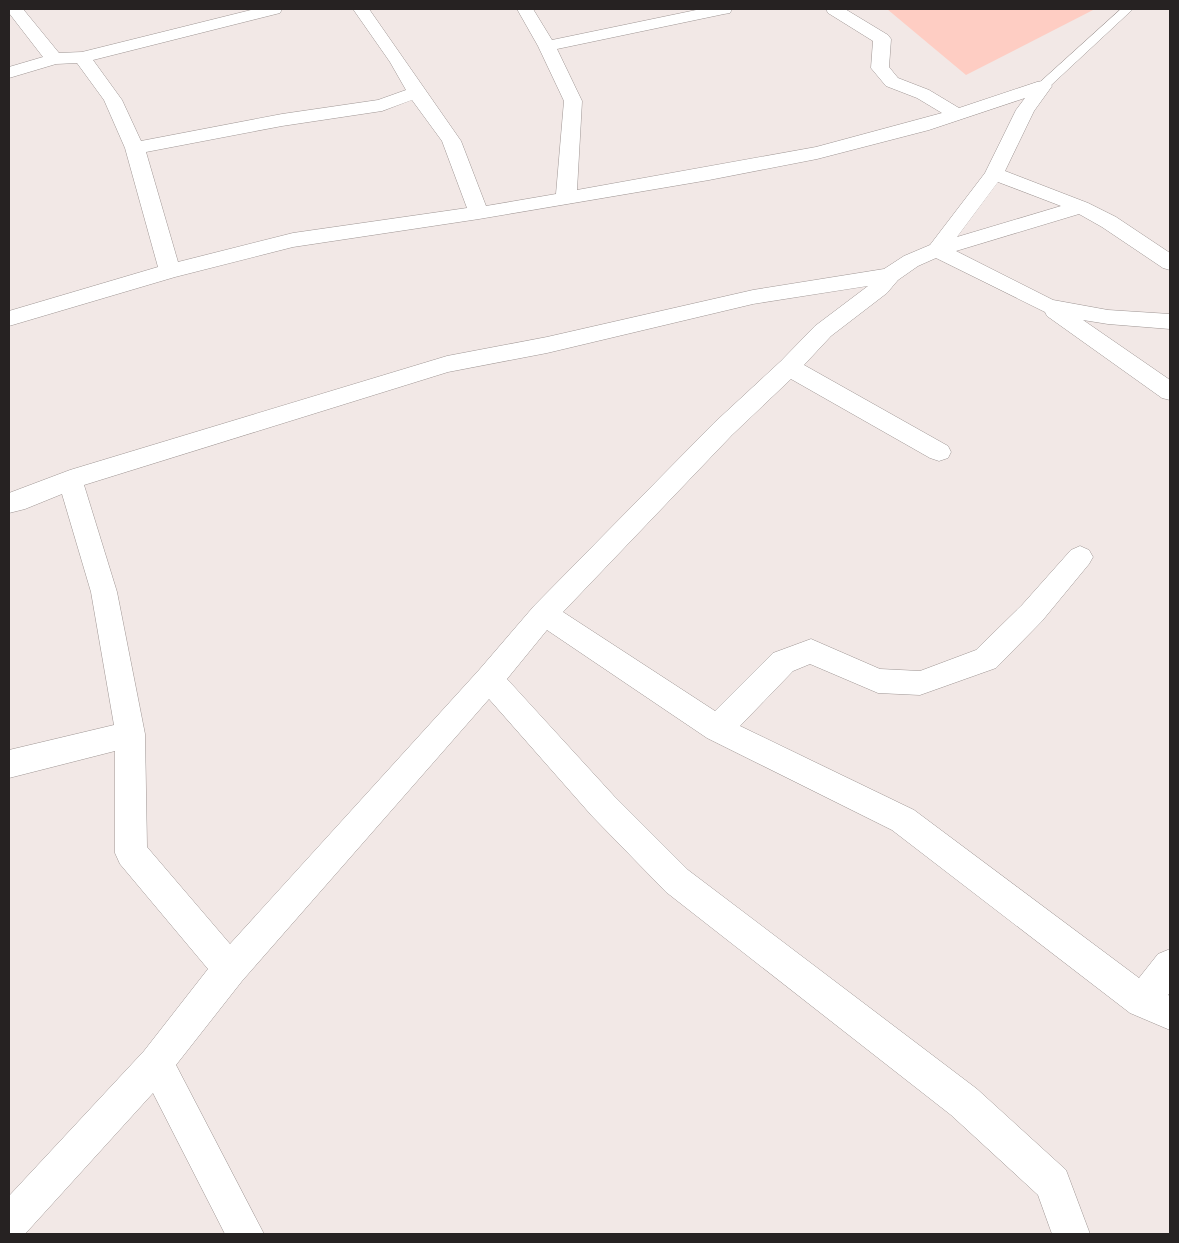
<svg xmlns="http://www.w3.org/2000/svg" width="1179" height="1243" viewBox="0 0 1179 1243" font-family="'PT Serif',serif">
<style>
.green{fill:#fecdc3}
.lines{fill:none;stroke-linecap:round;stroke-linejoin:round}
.service-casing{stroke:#9f9694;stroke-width:1}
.minor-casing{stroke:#9f9694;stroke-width:1}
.service{fill:#fff;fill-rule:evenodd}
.minor{fill:#fff;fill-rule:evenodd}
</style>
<rect width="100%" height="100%" fill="#f2e8e6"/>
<polygon class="green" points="887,9 1095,9 966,75"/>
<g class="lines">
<g class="service-casing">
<polygon id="service" points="1121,9 1133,9 1047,89 1039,89 1037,86 1039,83"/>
</g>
<g class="minor-casing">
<path id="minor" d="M9 9H23L59 53 82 52 255 9H282L280 13 93 60 122 100 141 141 282 114 378 100 406 90 390 62 353 9H369L461 141 486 206 556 194 564 101 538 46 517 9H533L552 40 701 9H732L730 13 724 14 557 49 582 101 577 190 816 147 942 113 917 98 886 86 871 68 873 41 828 13 826 9H845L888 35 891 39 889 67 898 78 929 90 959 108 1037 82 1043 81 1049 82 1052 86 1034 111 1005 171 1088 203 1116 217 1170 253V270L1163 268 1102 227 1079 214 956 251 1053 300 1108 310 1170 314V329L1108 324 1083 320 1170 380V400L1162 398 1047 316 1045 312 936 258 918 266 898 280 887 293 831 336 804 365 948 446 951 452 948 458 939 461 930 458 791 379 732 435 563 612 715 711 773 653 811 639 880 669 920 671 976 650 1022 605 1071 550 1080 546 1089 550 1093 557 1089 564 1042 621 996 668 920 695 878 693 810 664 793 671 740 726 914 810 1139 978 1158 954 1170 949V993L1168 995 1170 996V1030L1130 1013 892 830 707 738 547 630 507 679 614 796 688 870 977 1089 1066 1170 1090 1234H1052L1038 1195 951 1115 666 892 592 816 489 699 242 981 176 1065 264 1234H225L153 1093 25 1234H9V1196L144 1051 208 969 120 864 115 853V751L9 778V750L114 725 91 592 62 494 25 509 9 513V493L70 470 447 356 547 337 753 290 884 269 904 256 930 245 985 173 1016 110 1025 98 929 130 817 159 709 180 479 219 293 247 175 277 9 326V311L158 267 125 148 104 100 77 63 56 64 9 78V67L43 57 9 13ZM412 100 442 141 467 208 293 233 178 262 146 152 282 126 382 111ZM998 182 1061 206 957 237ZM868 286 815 326 781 361 714 423 534 606 479 670 230 944 147 847 145 734 117 592 84 485 448 372 547 353 753 304Z"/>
</g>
<use href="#service" class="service"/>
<use href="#minor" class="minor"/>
</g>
<rect width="1179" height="1243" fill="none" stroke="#262222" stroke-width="20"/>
</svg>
